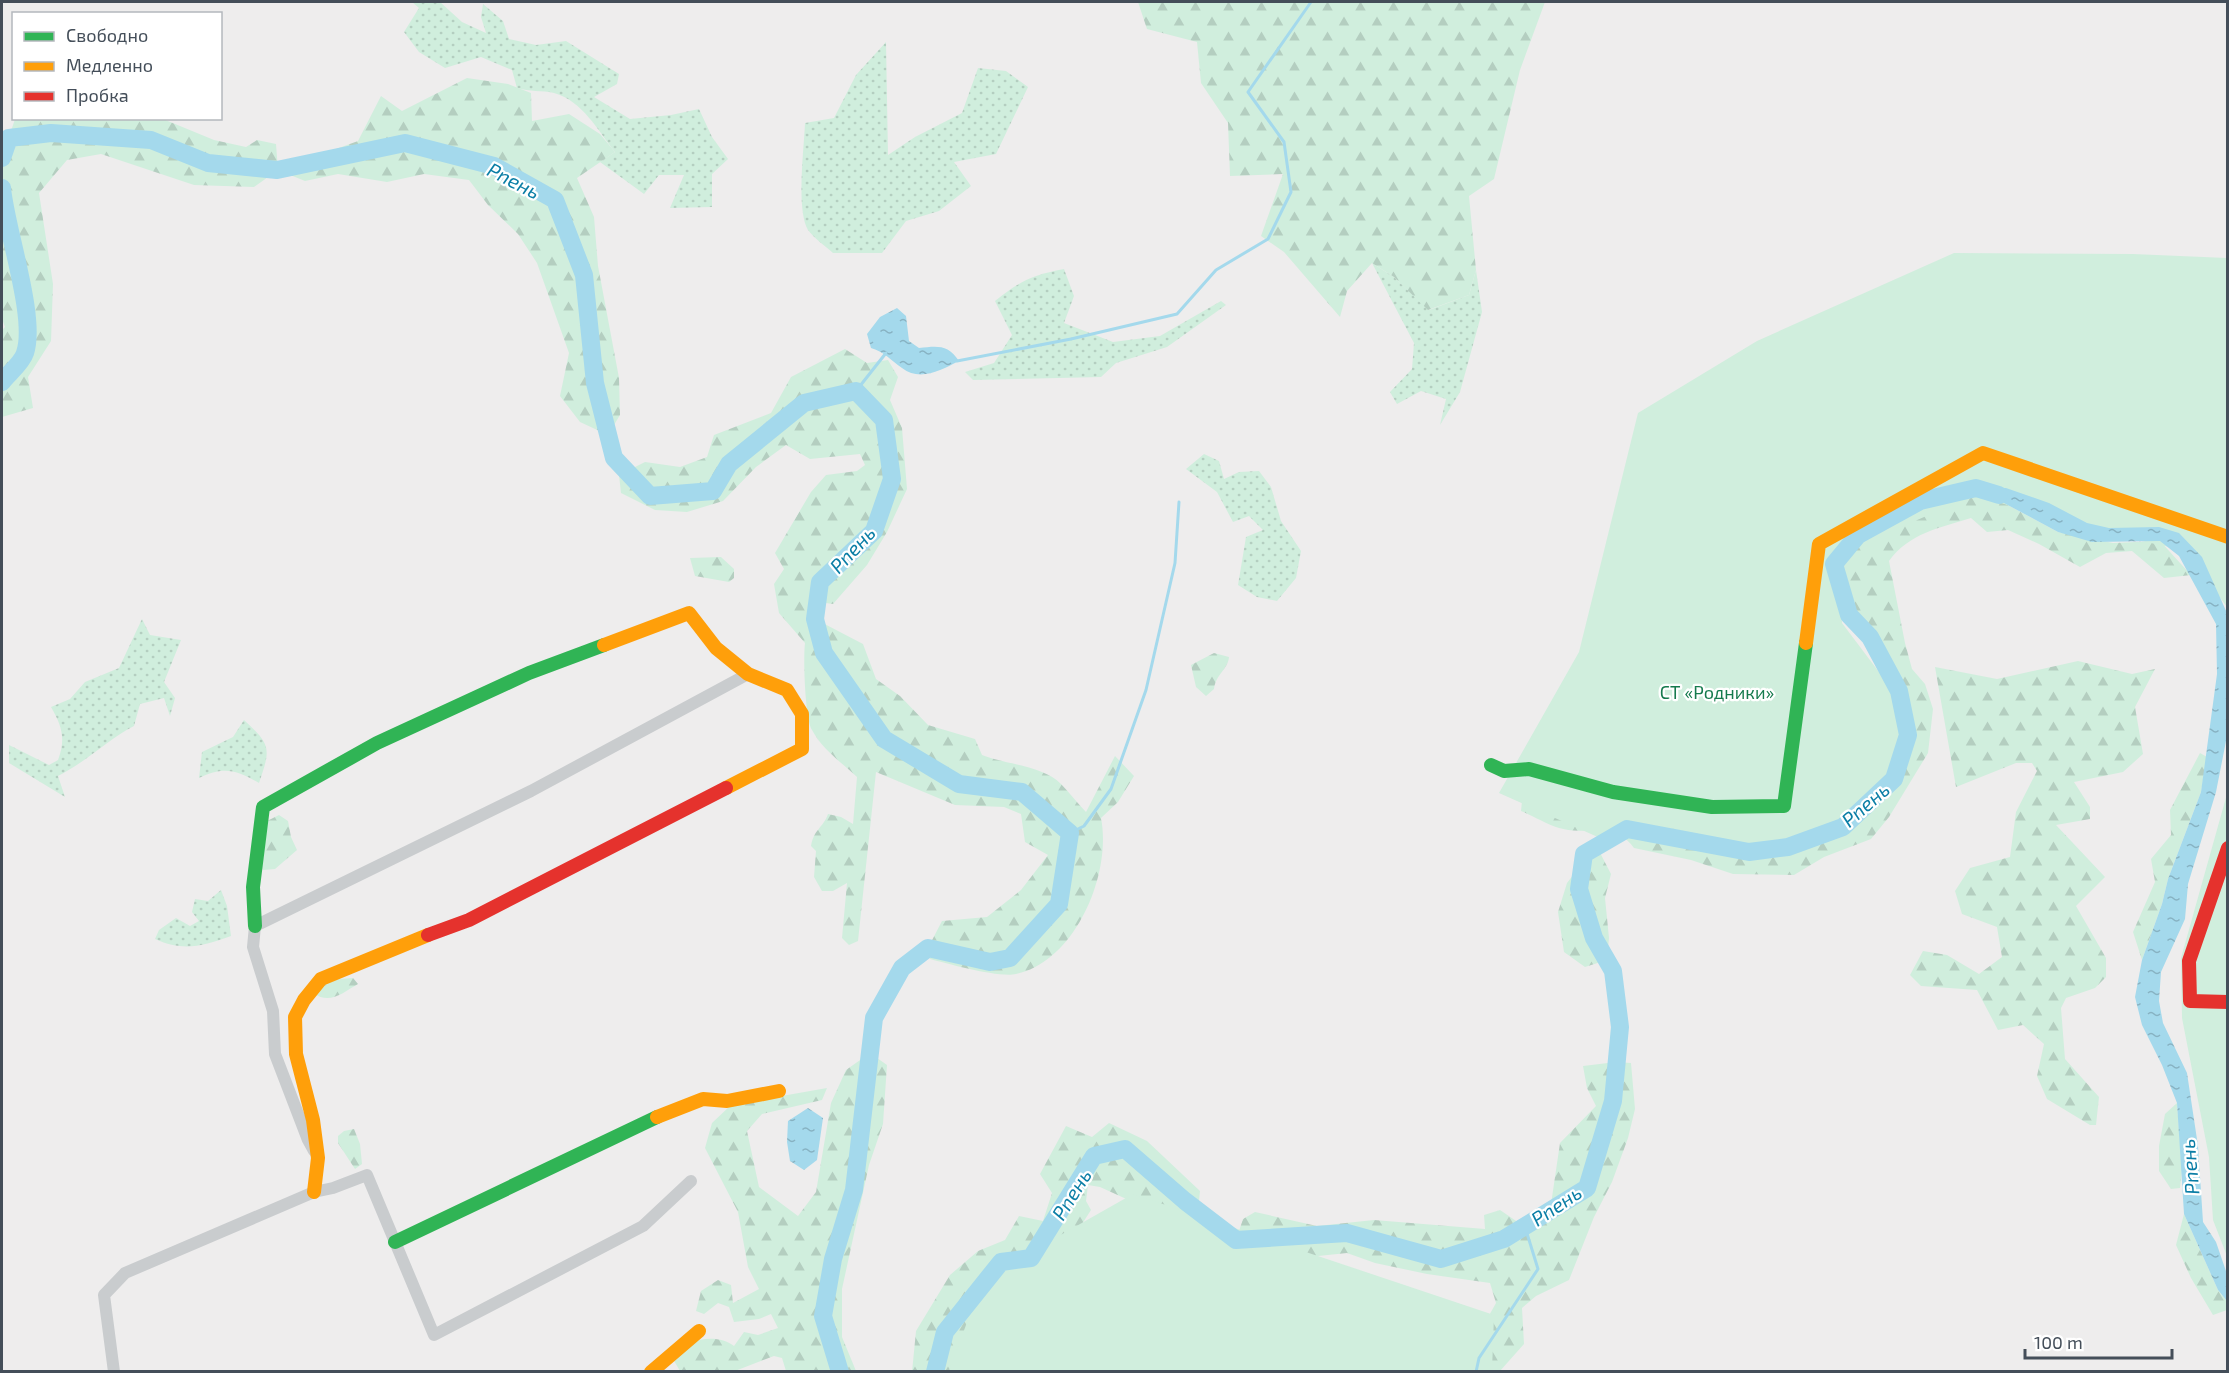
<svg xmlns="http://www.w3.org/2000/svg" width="2229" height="1373" viewBox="0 0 2229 1373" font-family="'Exo 2',sans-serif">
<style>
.grass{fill:url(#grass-dots)}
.forest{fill:url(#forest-firs)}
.garden{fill:#d0eedd}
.water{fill:url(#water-ripples)}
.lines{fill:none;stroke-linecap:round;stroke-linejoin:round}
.stream{stroke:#a4d9ec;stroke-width:3}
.river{stroke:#a4d9ec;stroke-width:18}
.street{stroke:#c9ccce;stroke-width:12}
.fast{stroke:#30b455;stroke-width:14}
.slow{stroke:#ff9f0a;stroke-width:14}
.jam{stroke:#e5322d;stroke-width:14}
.labels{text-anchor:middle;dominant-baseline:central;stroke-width:4.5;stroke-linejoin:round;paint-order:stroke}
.park-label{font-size:18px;fill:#157a4d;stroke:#fff}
.water-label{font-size:20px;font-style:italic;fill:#0b7ea6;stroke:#fff}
</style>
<defs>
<pattern id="grass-dots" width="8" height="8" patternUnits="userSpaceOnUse" patternTransform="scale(1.5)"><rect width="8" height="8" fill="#d0eedd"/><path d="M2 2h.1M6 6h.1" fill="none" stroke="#b4cec0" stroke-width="1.8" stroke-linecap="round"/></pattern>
<pattern id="forest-firs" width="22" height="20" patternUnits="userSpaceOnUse" patternTransform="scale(1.5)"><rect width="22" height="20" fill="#d0eedd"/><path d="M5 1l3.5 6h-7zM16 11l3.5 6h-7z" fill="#b4cec0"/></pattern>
<pattern id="water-ripples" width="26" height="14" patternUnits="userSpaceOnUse" patternTransform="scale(1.5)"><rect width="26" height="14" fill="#a4d9ec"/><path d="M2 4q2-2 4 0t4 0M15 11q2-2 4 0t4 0" fill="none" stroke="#87b2c2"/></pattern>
</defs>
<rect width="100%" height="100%" fill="#eeeded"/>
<g class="grass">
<path d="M412 2H440L462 22 486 33 481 17 483 4 503 21 509 39 536 45 566 41 619 74 617 84 594 97 630 119 671 115 699 109 712 137 728 159 712 174V207L670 208 684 175H659L644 194 600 162 615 152C598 131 583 101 554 93 541 90 530 92 517 88L512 70 481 57 445 68 419 52 404 32 419 8Z"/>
<path d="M886 42 888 155 915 137 962 113 978 68 1006 71 1028 87 996 154 954 162 971 186 939 211 906 221 882 253H833C825 246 814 238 808 230 796 210 804 149 805 123L834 118 856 75Z"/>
<polygon points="1372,263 1394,277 1429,310 1469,295 1476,270 1482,312 1460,392 1440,425 1446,399 1421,391 1397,404 1390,392 1412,369 1414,343"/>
<path d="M1064 269 1074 296 1064 323 1113 342 1160 336 1221 301 1226 305 1167 347 1116 363 1101 377 973 380 965 372 994 363 1012 335 995 301C1020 281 1032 275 1064 269Z"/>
<polygon points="1204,454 1219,461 1224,479 1239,472 1259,471 1271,487 1281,521 1301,551 1296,578 1277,601 1257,597 1238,585 1246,537 1263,530 1249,516 1233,522 1217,492 1186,469"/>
<path d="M142 619 150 635 181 640 164 682 175 698 170 716 164 698 140 704 134 726C107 740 86 762 58 776L65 797 9 763V745L49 765 58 760C66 739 62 726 51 707L70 699 85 682 119 668Z"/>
<path d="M244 720C271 745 271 748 259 783 236 770 224 766 199 778L202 752 233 737Z"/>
<path d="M221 890 227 906 231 936C202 946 184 952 155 939L159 930 176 918 190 926 199 921 192 912 195 899 208 901Z"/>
</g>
<g class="forest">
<polygon points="1138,2 1545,2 1520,70 1494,179 1469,196 1476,270 1469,295 1428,310 1394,277 1372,263 1347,291 1340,317 1284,252 1261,236 1283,174 1230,176 1228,123 1201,83 1197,42 1147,29"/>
<polygon points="467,78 508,84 531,93 532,121 569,114 600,134 615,152 577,178 594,217 598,266 619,378 620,415 608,435 580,422 560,396 569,353 537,263 518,234 488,205 469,180 424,174 387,182 338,174 305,181 278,170 254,187 194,185 101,154 67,160 39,193 53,284 51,341 28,377 33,408 2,417 2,330 5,327 2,319 2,158 15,119 163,119 214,140 246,147 257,140 276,144 278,170 358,141 381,96 402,111"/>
<path d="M845 349 867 363 888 360 898 377 890 400 902 428 907 489 887 532 867 565 833 604 818 602 815 619 863 644 876 679 900 696 928 725 975 739 982 755C1004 764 1044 766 1061 784 1070 793 1077 803 1086 812L1115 756 1134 776 1118 802 1101 818C1112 873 1076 961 1016 974 999 978 949 964 930 959L928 948 942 921 987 917 1021 890 1048 855 1025 842 1021 814 1004 807 955 805 876 772 858 941 849 945 842 938 847 883 833 891H822L814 877 816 851 811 846C814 829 823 828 828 814L841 817 853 824 857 777C842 763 822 749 812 730 805 719 803 658 805 643L779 613 774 584 784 569 775 553 811 492 826 475 857 471 865 465 860 454 810 459 786 445 756 467 723 501 687 512 655 510 621 493 619 475 645 462 680 467 707 457 714 435 771 413 791 377Z"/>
<path d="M1976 488 2058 532 2113 543 2160 541 2191 575 2164 578 2132 551 2106 553 2080 567 2039 544 2008 530 1987 532 1971 518C1940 528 1909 533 1889 561L1905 643 1912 669 1925 684 1933 709 1928 753 1889 817 1871 839 1824 857 1794 875 1733 874 1691 860 1634 848C1619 824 1582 835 1559 828 1546 824 1533 816 1521 811L1523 791 1893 703 1899 690 1870 637 1849 615 1834 564 1858 535Z"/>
<polygon points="721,557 734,569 734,578 729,582 695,576 690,558"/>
<path d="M1214 653 1229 657C1228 669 1216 674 1214 689L1206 696 1196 687 1191 665Z"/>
<polygon points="2078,661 2132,674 2155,669 2135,707 2143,754 2123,772 2074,782 2090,807 2090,819 2056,825 2105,877 2076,906 2106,958 2106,977 2095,988 2066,998 2061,1008 2065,1059 2099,1097 2096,1125 2090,1125 2047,1099 2037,1076 2044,1044 2023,1025 1998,1030 1977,990 1921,986 1910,975 1923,951 1947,955 1979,974 2002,957 1997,927 1962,914 1955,891 1970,868 2010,857 2016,812 2037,771 2032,763 2016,763 1956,787 1935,667 1997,679"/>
<polygon points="2200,753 2207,757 2201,792 2168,879 2162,904 2142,960 2133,932 2155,882 2151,859 2171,835 2170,810"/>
<path d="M279 815 288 821 291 837 297 850 275 869 263 870 260 866C267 853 262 853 264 841 265 833 268 831 267 821Z"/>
<polygon points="1596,845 1611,874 1605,898 1609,938 1607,960 1585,967 1564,952 1558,912 1567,883"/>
<path d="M353 978 358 984C342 993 330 1005 313 993L325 980Z"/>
<path d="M870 1053 887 1065 883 1124 869 1165 842 1289V1337L856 1371H786L782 1358 774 1356 735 1371H680L673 1359C684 1339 716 1332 734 1346L744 1332 758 1335 778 1328 771 1314 759 1319 734 1322 729 1307 718 1303 704 1314 696 1311 701 1291 718 1280 731 1285 733 1303 759 1289 748 1267 738 1212 705 1148 712 1123 731 1105 827 1088 822 1100 762 1114 747 1131 759 1187 798 1216 816 1192 831 1103 846 1070Z"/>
<polygon points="1616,1062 1631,1063 1635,1109 1628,1138 1612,1182 1594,1217 1569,1280 1536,1296 1522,1308 1524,1344 1500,1371 1448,1371 1473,1344 1496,1303 1490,1283 1427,1274 1375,1263 1347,1253 1299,1258 1236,1240 1243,1219 1255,1212 1317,1226 1374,1220 1485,1229 1484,1215 1500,1210 1525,1227 1550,1211 1560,1143 1596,1106 1587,1088 1583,1066"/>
<polygon points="2177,1103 2182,1170 2180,1188 2171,1189 2159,1171 2159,1146 2165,1114"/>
<polygon points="1109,1123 1147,1141 1200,1191 1198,1211 1168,1218 1100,1187 1088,1185 1086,1201 1091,1210 1068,1246 956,1371 912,1372 916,1331 950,1275 978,1251 1005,1240 1019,1216 1043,1221 1052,1193 1040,1174 1066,1126 1092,1137"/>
<polygon points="354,1129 360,1144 362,1164 355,1169 338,1143 338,1136 344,1131"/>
<polygon points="2184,1214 2218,1290 2227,1301 2227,1310 2213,1315 2191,1278 2176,1245"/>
</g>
<g class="garden">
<polygon points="1954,253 2133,254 2227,258 2227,607 2184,550 2089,530 1975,495 1857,546 1840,569 1842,623 1897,696 1900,743 1878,796 1833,836 1767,860 1706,844 1663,824 1600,838 1499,793 1579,652 1638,413 1757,341"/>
<polygon points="2227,794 2227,1256 2213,1220 2209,1157 2182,1018 2181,958"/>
<polygon points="1133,1194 1494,1315 1492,1371 949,1371 983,1279"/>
</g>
<g class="water">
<path d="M897 308 906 316 909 341 919 348C937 346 948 344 959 361 941 370 920 382 902 368 890 360 885 352 871 348L867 334 880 317Z"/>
<polygon points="1976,488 2006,488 2049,503 2087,523 2109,528 2159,527 2179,533 2202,557 2227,613 2227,736 2216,792 2188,884 2185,919 2161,972 2159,1001 2163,1023 2187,1073 2198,1146 2203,1222 2216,1242 2227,1274 2227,1301 2218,1290 2184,1214 2177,1103 2162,1065 2142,1025 2135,997 2142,960 2162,904 2168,879 2201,792 2217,674 2216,624 2179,556 2160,541 2092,542 2058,532"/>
<polygon points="808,1108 823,1118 817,1160 804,1170 790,1161 787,1142 788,1121"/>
</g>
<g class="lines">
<g class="stream">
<polyline points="957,361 1071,339 1177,314 1216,270 1268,239 1291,192 1284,142 1248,92 1311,2"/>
<polyline points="856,391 886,353"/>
<polyline points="1070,833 1084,826 1111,789 1146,690 1175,563 1179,502"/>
<polyline points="1476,1372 1479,1358 1538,1269 1525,1227"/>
</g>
<g class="river">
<polyline points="2,158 9,138 51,133 151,140 208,163 277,170 405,143 494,166 555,200 584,275 595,383 614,458 650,496 713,491 729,464 804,403 856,391 884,420 892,479 874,531 820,582 815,619 824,653 884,739 959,784 1022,792 1070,833 1059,904 1010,958 990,962 928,948 902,968 874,1018 854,1190 833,1259 823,1316 840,1372"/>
<path d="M2 188C6 230 37 318 25 353 22 363 8 374 2 382"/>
<polyline points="935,1372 945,1332 1001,1262 1031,1258 1094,1156 1125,1149 1185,1201 1236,1240 1347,1233 1441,1259 1504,1239 1587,1188 1613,1101 1620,1027 1613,971 1594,938 1579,889 1584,854 1627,829 1749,852 1788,847 1843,827 1894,779 1908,735 1899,691 1870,637 1849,615 1834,564 1858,535 1920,501 1976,488 1999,495"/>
</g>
<g class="street">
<polyline points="314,1151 308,1140 275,1054 273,1011 253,947 255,926 531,791 748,674"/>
<polyline points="114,1372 104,1295 125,1273 314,1192 333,1188 367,1175 434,1335 643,1226 691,1181"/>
</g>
<g class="fast">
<polyline points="1491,765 1504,771 1529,769 1613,792 1712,807 1784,806 1806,643"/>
<polyline points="255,926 253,887 263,807 377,743 529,673 604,645"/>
<polyline points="395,1242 657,1117"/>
</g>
<g class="slow">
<polyline points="1806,643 1819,544 1983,453 2228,537"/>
<polyline points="604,645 689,613 716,648 748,674 787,690 802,714 802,749 726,788"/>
<polyline points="657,1117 703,1099 727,1101 779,1091"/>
<polyline points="314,1192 318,1158 313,1120 296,1054 295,1017 304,1000 321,979 428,935"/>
<polyline points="651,1372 699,1331"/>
</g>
<g class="jam">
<polyline points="2228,848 2189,961 2190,1001 2228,1002"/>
<polyline points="428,935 469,920 726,788"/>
</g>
</g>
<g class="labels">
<g class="park-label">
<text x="1717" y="692">СТ «Родники»</text>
</g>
<g class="water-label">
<text transform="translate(514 180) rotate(27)">Рпень</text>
<text transform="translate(852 549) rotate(-47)">Рпень</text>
<text transform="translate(1865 804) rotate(-41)">Рпень</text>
<text transform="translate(2189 1167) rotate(-95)">Рпень</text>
<text transform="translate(1071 1194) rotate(-58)">Рпень</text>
<text transform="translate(1556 1205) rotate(-34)">Рпень</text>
</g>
</g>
<rect width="2229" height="1373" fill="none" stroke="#444e59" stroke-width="6"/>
<rect x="12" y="12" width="210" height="108" fill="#ffffff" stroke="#b4b8bd" stroke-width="1.5"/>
<rect x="24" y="32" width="30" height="9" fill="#30b455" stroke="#b4b8bd" stroke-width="1.5"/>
<text x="66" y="42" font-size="18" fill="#444e59">Свободно</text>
<rect x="24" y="62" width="30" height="9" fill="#ff9f0a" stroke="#b4b8bd" stroke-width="1.5"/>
<text x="66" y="72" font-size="18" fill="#444e59">Медленно</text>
<rect x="24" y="92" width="30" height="9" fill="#e5322d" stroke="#b4b8bd" stroke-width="1.5"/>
<text x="66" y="102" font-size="18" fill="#444e59">Пробка</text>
<path d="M2025 1349v9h147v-9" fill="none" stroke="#444e59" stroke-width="3"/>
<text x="2034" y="1349" font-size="18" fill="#444e59" stroke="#ffffff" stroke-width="4.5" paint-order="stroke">100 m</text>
</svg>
